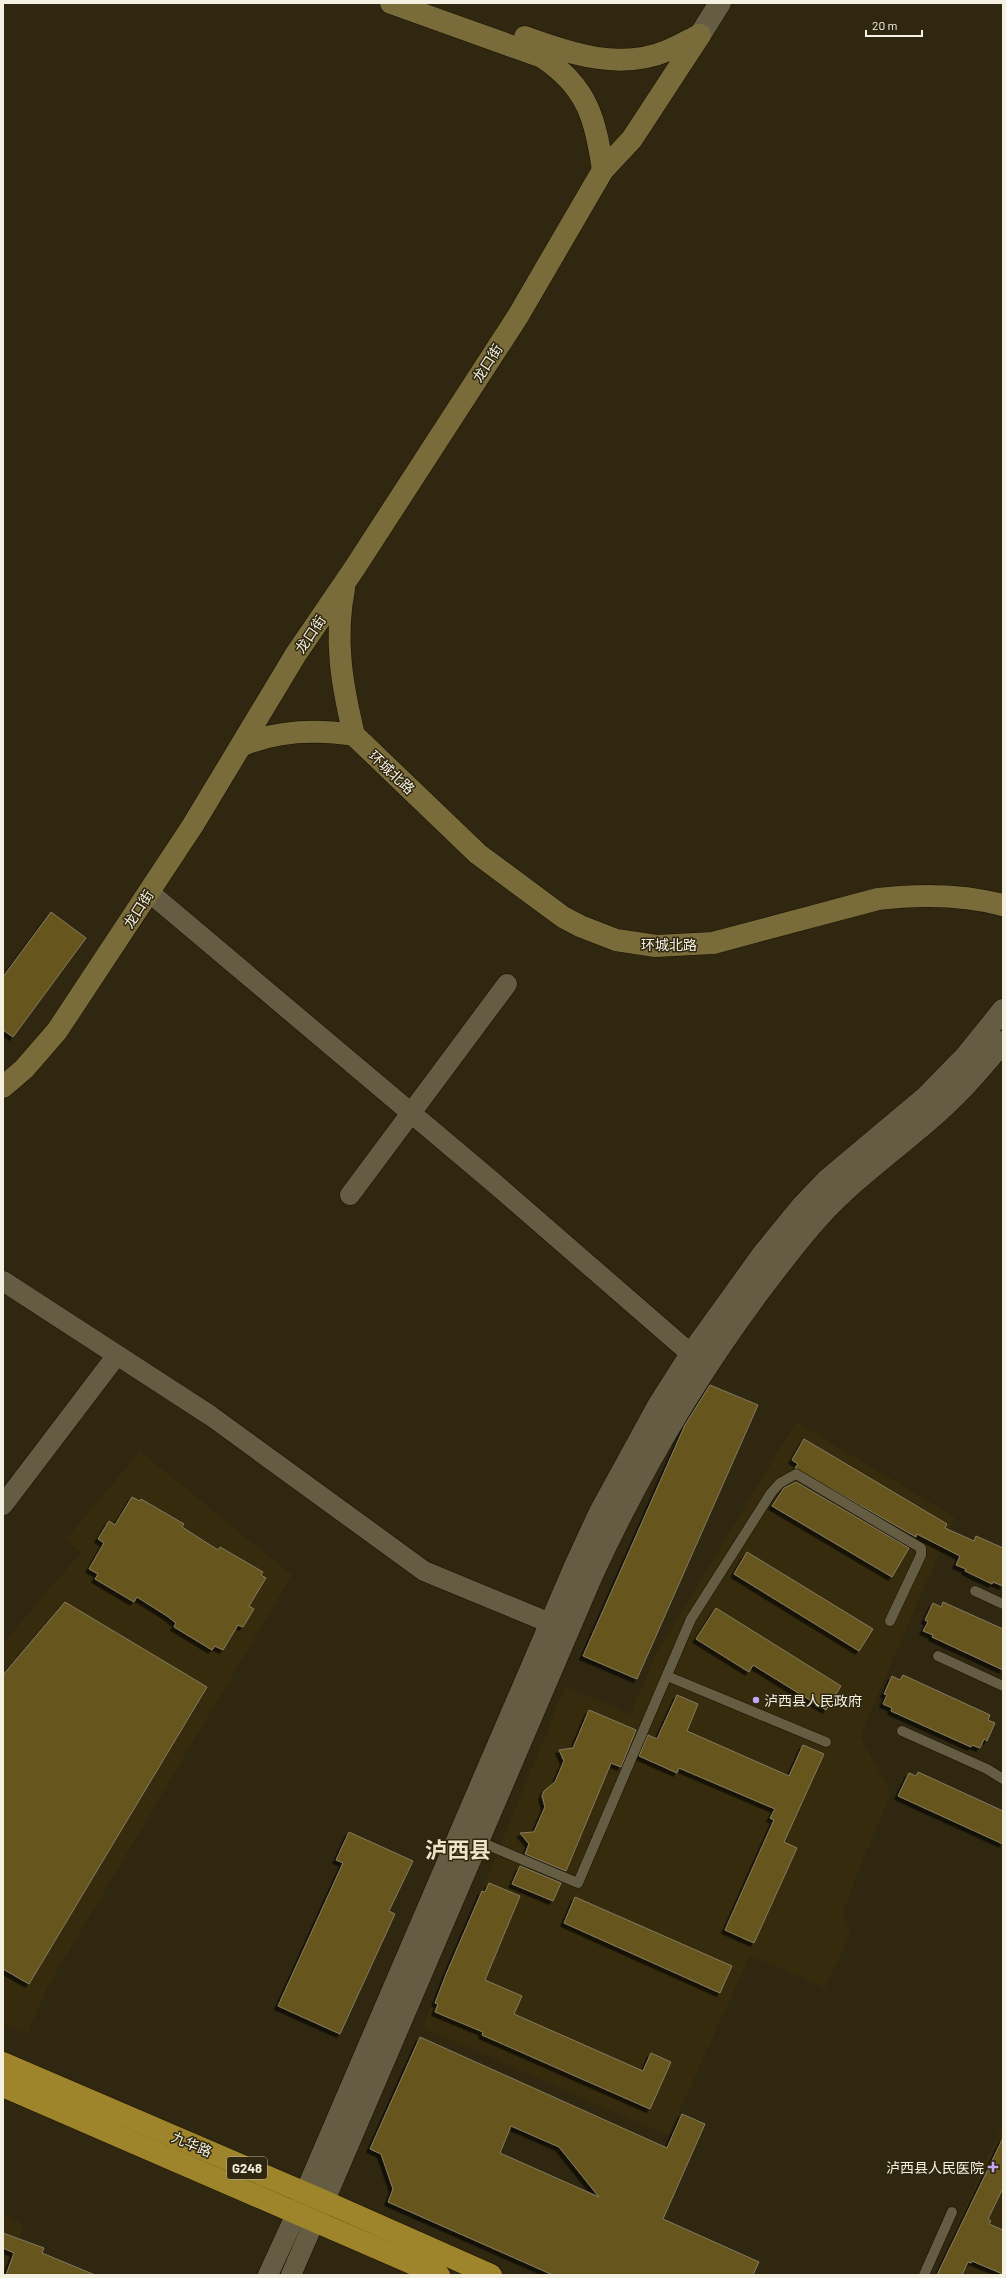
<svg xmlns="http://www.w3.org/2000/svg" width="1006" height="2278" viewBox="0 0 1006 2278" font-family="Barlow,'Noto Sans SC',sans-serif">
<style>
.built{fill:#362c0d}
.building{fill:#66551d;stroke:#847b61;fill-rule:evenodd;filter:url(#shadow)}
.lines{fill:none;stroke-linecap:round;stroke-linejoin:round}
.service-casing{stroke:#171000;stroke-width:11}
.minor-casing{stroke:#171000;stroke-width:21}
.tertiary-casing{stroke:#171000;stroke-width:23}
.secondary-casing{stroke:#171000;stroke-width:23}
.trunk-casing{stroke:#171000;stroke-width:23}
.service{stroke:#645c43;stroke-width:10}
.minor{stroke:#645c43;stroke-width:20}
.tertiary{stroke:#645c43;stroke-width:22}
.secondary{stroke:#7a6b3a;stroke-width:22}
.trunk{stroke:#9e842a;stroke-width:22}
.poi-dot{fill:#c4a7f1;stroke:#2f2710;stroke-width:1.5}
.labels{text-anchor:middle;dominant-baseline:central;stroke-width:3;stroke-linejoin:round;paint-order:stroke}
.shield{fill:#2f2710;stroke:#bab4a3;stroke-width:1}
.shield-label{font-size:13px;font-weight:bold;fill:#f5f1e2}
.street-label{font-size:14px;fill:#f5f1e2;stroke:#2f2710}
.poi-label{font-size:14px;fill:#f5f1e2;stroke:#2f2710;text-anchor:start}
.town-label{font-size:22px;font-weight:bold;fill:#eee4c7;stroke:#2f2710}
</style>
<defs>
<filter id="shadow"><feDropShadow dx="-3.5" dy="3.5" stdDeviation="0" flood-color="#0009"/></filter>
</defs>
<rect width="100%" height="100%" fill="#2f2710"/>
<g class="built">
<polygon points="796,1422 955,1517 860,1736 891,1793 856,1877 843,1913 851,1933 821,1996 824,1987 750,1955 668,2136 422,2027 488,1876 565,1687 631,1714 655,1656"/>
<polygon points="140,1451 292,1575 47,1988 27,2034 3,2024 3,1643 81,1552 66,1539"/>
<polygon points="1003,2124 1003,2275 934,2275 963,2211"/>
<polygon points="3,2215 24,2224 3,2274"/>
</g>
<g class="building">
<polygon points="51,912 86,938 13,1037 3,1030 3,977"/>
<polygon points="710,1385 758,1405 637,1679 583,1656 685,1425"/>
<polygon points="804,1439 947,1524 945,1528 974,1541 976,1536 1003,1548 1003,1586 993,1582 992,1584 965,1571 966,1569 956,1565 960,1556 917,1534 916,1537 795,1468 798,1464 792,1460"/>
<polygon points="796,1482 909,1548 892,1577 772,1506 784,1488"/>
<polygon points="132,1497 140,1501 141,1499 184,1524 182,1527 218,1550 220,1547 263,1572 261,1575 266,1578 249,1606 254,1609 243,1627 238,1625 223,1650 215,1646 212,1650 174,1627 176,1623 167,1616 137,1597 134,1602 95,1579 98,1574 89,1569 104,1543 98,1539 109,1521 115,1525"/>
<polygon points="747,1552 873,1629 859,1651 734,1574"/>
<polygon points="65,1602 207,1687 29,1984 3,1969 3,1675"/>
<polygon points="943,1602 1003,1629 1003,1670 932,1637 933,1635 923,1631 928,1622 925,1620 933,1603 941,1607"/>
<polygon points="716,1608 841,1686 826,1710 753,1665 749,1672 696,1639"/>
<polygon points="903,1675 990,1715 988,1720 995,1723 987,1741 984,1739 980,1748 972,1745 971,1747 891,1711 892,1708 883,1704 887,1695 884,1694 892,1676 900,1680"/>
<polygon points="677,1695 698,1704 687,1731 789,1776 803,1745 824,1754 784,1842 797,1848 754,1943 725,1930 774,1820 770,1818 775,1809 679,1768 677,1773 639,1756 648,1735 657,1739"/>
<polygon points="589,1710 636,1730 621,1767 611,1763 566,1871 525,1854 529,1844 520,1833 534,1832 545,1807 542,1796 544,1791 555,1782 564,1761 559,1750 573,1748"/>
<polygon points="918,1772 1003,1811 1003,1844 898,1796 909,1773 916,1776"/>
<polygon points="349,1832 413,1861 389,1911 395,1914 340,2034 278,2006 343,1863 336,1860"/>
<polygon points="520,1866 561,1883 553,1901 512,1884"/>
<polygon points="489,1883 520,1896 485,1980 522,1996 514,2014 643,2071 651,2053 671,2062 650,2109 482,2035 483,2032 435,2012 438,2004 435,2003 447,1972 482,1891 485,1892"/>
<polygon points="575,1897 732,1966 720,1993 564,1923"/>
<path d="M420 2037 667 2148 682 2114 705 2124 663 2219 759 2262 753 2275H553L388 2202 393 2189 381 2154 370 2149ZM511 2126 559 2147 599 2197 500 2153Z"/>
<polygon points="1003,2138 1003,2188 988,2219 991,2221 989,2224 1003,2230 1003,2274 972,2261 971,2263 968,2262 962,2275 937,2275"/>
<polygon points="3,2233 44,2248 42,2253 95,2275 6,2275 14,2253 3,2248"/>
</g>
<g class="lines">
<g class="service-casing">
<g id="service">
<polyline points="975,1591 1003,1604"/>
<polyline points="938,1656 1003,1686"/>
<polyline points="667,1676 826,1742"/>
<polyline points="902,1731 987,1769 1003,1779"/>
<polyline points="478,1841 578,1883 691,1619 771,1493 780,1483 796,1474 921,1548 921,1555 890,1621"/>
<polyline points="924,2275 952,2212"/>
</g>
</g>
<g class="minor-casing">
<g id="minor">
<polyline points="149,892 493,1182 691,1354"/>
<polyline points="350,1195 507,984"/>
<polyline points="3,1281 211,1416 424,1571 550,1623"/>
<polyline points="3,1505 117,1355"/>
<polyline points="268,2275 297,2212"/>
<polyline points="291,2275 315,2220"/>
</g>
</g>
<g class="tertiary-casing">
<g id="tertiary">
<polyline points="700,35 720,3"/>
<polyline points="298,2211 575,1566 600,1512 658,1406 691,1354 763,1254 803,1205 826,1181 926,1097 966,1056 1003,1010"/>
<path d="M316 2219 593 1573C639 1474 693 1380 759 1292 778 1267 797 1241 818 1218 854 1178 898 1148 938 1112 962 1091 983 1066 1003 1042"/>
</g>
</g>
<g class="secondary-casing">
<g id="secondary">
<path d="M391 3 542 57C588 87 595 119 603 170"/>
<path d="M525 37C572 54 620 71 669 50 679 46 689 40 699 35"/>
<path d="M344 589C334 640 342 685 354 735"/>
<path d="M354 735 478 854 563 917 580 926 616 940 656 946 713 943 878 899C920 894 961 894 1003 905"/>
<path d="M241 746C277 730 315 729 354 735"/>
<polyline points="3,1087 24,1069 57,1031 193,825 296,654 354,569 518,316 603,170 632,139 700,35"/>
</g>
</g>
<g class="trunk-casing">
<g id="trunk">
<polyline points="3,2063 324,2201 491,2275"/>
<polyline points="3,2086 439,2275"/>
</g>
</g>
<use href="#service" class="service"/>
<use href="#minor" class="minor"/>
<use href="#tertiary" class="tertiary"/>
<use href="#secondary" class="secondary"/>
<use href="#trunk" class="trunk"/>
</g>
<g class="poi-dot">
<circle cx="756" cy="1700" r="4"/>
<path d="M991 2161h4v4h4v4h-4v4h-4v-4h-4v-4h4z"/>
</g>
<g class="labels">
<rect class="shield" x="227" y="2157" width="40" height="22" rx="3"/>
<g class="shield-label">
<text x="247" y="2168">G248</text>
</g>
<g class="street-label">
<text transform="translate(487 363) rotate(-57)">龙口街</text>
<text transform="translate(310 634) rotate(-56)">龙口街</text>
<text transform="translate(392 772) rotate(43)">环城北路</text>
<text transform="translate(138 909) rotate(-57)">龙口街</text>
<text x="669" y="944">环城北路</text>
<text transform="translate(192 2144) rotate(23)">九华路</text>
</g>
<g class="poi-label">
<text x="764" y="1700">泸西县人民政府</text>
<text x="984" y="2167" text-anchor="end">泸西县人民医院</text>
</g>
<g class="town-label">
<text x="458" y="1849">泸西县</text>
</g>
</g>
<rect width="1006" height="2278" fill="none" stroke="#f5f1e2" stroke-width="8"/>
<path d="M866 30v6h56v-6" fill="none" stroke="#f5f1e2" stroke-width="2"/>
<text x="872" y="30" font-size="12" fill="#f5f1e2" stroke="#2f2710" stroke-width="3" paint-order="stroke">20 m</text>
</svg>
